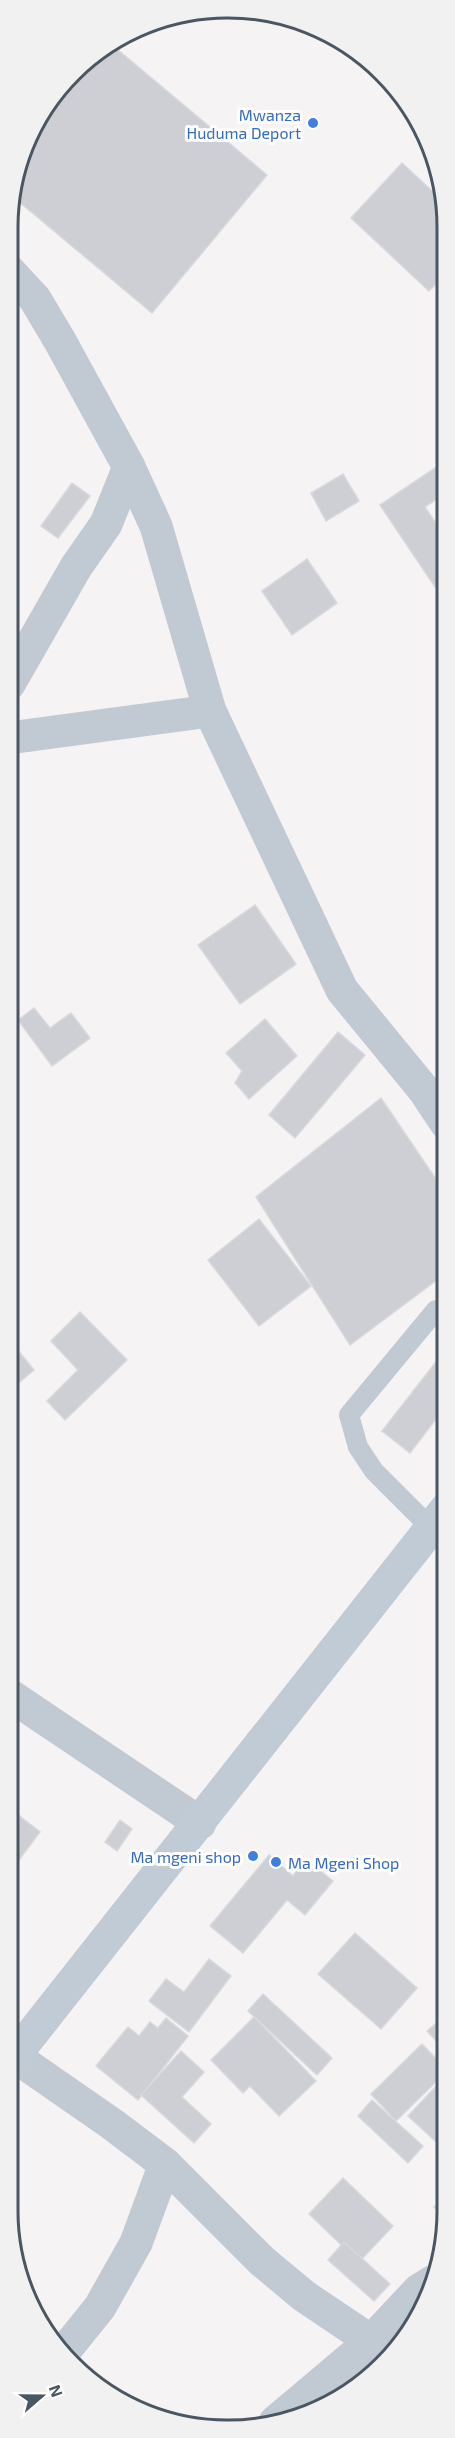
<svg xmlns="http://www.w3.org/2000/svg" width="455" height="2438" viewBox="0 0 455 2438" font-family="'Exo 2',sans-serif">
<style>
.building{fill:#cdcfd5;stroke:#d7d9de;stroke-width:1.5}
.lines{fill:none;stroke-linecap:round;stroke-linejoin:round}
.lane{stroke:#c1cad2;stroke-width:20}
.street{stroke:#c1cad2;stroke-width:33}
.secondary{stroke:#c1cbd6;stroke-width:33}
.shop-dot{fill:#3f7fe0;stroke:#fff;stroke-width:2}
.labels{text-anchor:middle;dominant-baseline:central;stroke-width:6;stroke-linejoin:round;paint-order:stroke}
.shop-label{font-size:16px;fill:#366cbe;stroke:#fff;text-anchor:end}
.rim{fill:none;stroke:#4a5661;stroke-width:3}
</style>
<rect width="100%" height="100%" fill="#f5f3f3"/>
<g class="building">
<polygon points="111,44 267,175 152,313 11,195 37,118 93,53"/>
<polygon points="402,163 445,203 447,213 447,273 429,291 351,218"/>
<polygon points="447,460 447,492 425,507 447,540 447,579 435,587 380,505"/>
<polygon points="343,474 359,501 326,521 311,493"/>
<polygon points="72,483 90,496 58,538 41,526"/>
<polygon points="307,559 337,603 292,635 262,591"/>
<polygon points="255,905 296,964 240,1004 198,945"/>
<polygon points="34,1008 50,1028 71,1013 90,1038 52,1066 18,1020"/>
<polygon points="265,1019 297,1056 249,1099 235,1083 242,1071 226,1053"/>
<polygon points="338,1032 365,1055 295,1138 269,1115"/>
<polygon points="381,1098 446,1194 446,1273 350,1345 256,1197"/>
<polygon points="259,1219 311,1286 259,1326 208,1260"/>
<polygon points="80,1312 127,1360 65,1420 47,1401 78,1370 51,1341"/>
<polygon points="8,1338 34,1370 8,1392"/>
<polygon points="446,1349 446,1406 410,1453 382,1431"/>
<polygon points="8,1807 40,1832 16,1864 8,1858"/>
<polygon points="120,1820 132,1829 117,1851 105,1842"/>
<polygon points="269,1855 293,1876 306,1859 333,1881 305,1915 287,1900 243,1953 210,1926"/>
<polygon points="355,1933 417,1988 381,2029 318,1974"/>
<polygon points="209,1959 231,1976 189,2032 149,2001 166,1979 184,1992"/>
<polygon points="263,1994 332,2058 317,2075 248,2011"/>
<polygon points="446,2015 446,2052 427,2031"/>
<polygon points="254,2017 316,2081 279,2116 250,2086 243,2093 211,2060"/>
<polygon points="166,2018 188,2036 138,2100 96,2066 128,2027 139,2036 150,2022 158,2028"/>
<polygon points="422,2044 446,2069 446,2072 396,2121 371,2094"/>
<polygon points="181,2051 204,2072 182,2097 211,2124 194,2143 141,2095"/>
<polygon points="442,2080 446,2084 446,2151 408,2116"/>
<polygon points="372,2100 423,2146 408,2163 358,2116"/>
<polygon points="343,2178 393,2226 359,2262 309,2214"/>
<polygon points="446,2196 446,2220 434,2207"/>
<polygon points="446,2233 446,2239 444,2244 439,2239"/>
<polygon points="344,2242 390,2284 374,2301 328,2260"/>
</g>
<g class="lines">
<polyline class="lane" points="431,1528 374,1471 358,1447 349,1415 436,1310"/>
<g class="street">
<polyline points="9,271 35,299 60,341 129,467 156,526 210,711 342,990 424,1090 446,1123"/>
<polyline points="9,684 76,567 106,524 129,467"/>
<polyline points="9,738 210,711"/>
<polyline points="8,1694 200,1823"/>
<polyline points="14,2056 112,2124 165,2164 262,2261 304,2296 371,2341 397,2344"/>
<polyline points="63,2353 100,2307 136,2243 165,2164"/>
<polyline points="275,2422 371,2341 419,2290 432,2282"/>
</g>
<polyline class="secondary" points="8,2064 446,1509"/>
</g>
<g class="shop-dot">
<circle cx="313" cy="123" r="6"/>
<circle cx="253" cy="1856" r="6"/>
<circle cx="276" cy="1862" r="6"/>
</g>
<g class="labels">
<g class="shop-label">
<text x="301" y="114">Mwanza<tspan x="301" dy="18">Huduma Deport</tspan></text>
<text x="241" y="1856">Ma mgeni shop</text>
<text x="288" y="1862" text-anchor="start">Ma Mgeni Shop</text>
</g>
</g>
<path d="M0 0H455V2438H0ZM227 18H228A209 209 0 0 1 437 227V2211A209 209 0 0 1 228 2420H227A209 209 0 0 1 18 2211V227A209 209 0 0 1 227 18Z" fill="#f1f1f2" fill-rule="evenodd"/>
<path class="rim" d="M227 18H228A209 209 0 0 1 437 227V2211A209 209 0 0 1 228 2420H227A209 209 0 0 1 18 2211V227A209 209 0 0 1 227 18Z"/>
<g transform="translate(42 2396) rotate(70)" stroke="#ffffff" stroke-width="4.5" paint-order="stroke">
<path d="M0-4.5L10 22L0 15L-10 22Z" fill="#4a5661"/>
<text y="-9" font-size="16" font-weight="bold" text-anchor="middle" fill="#4a5661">N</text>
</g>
</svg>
